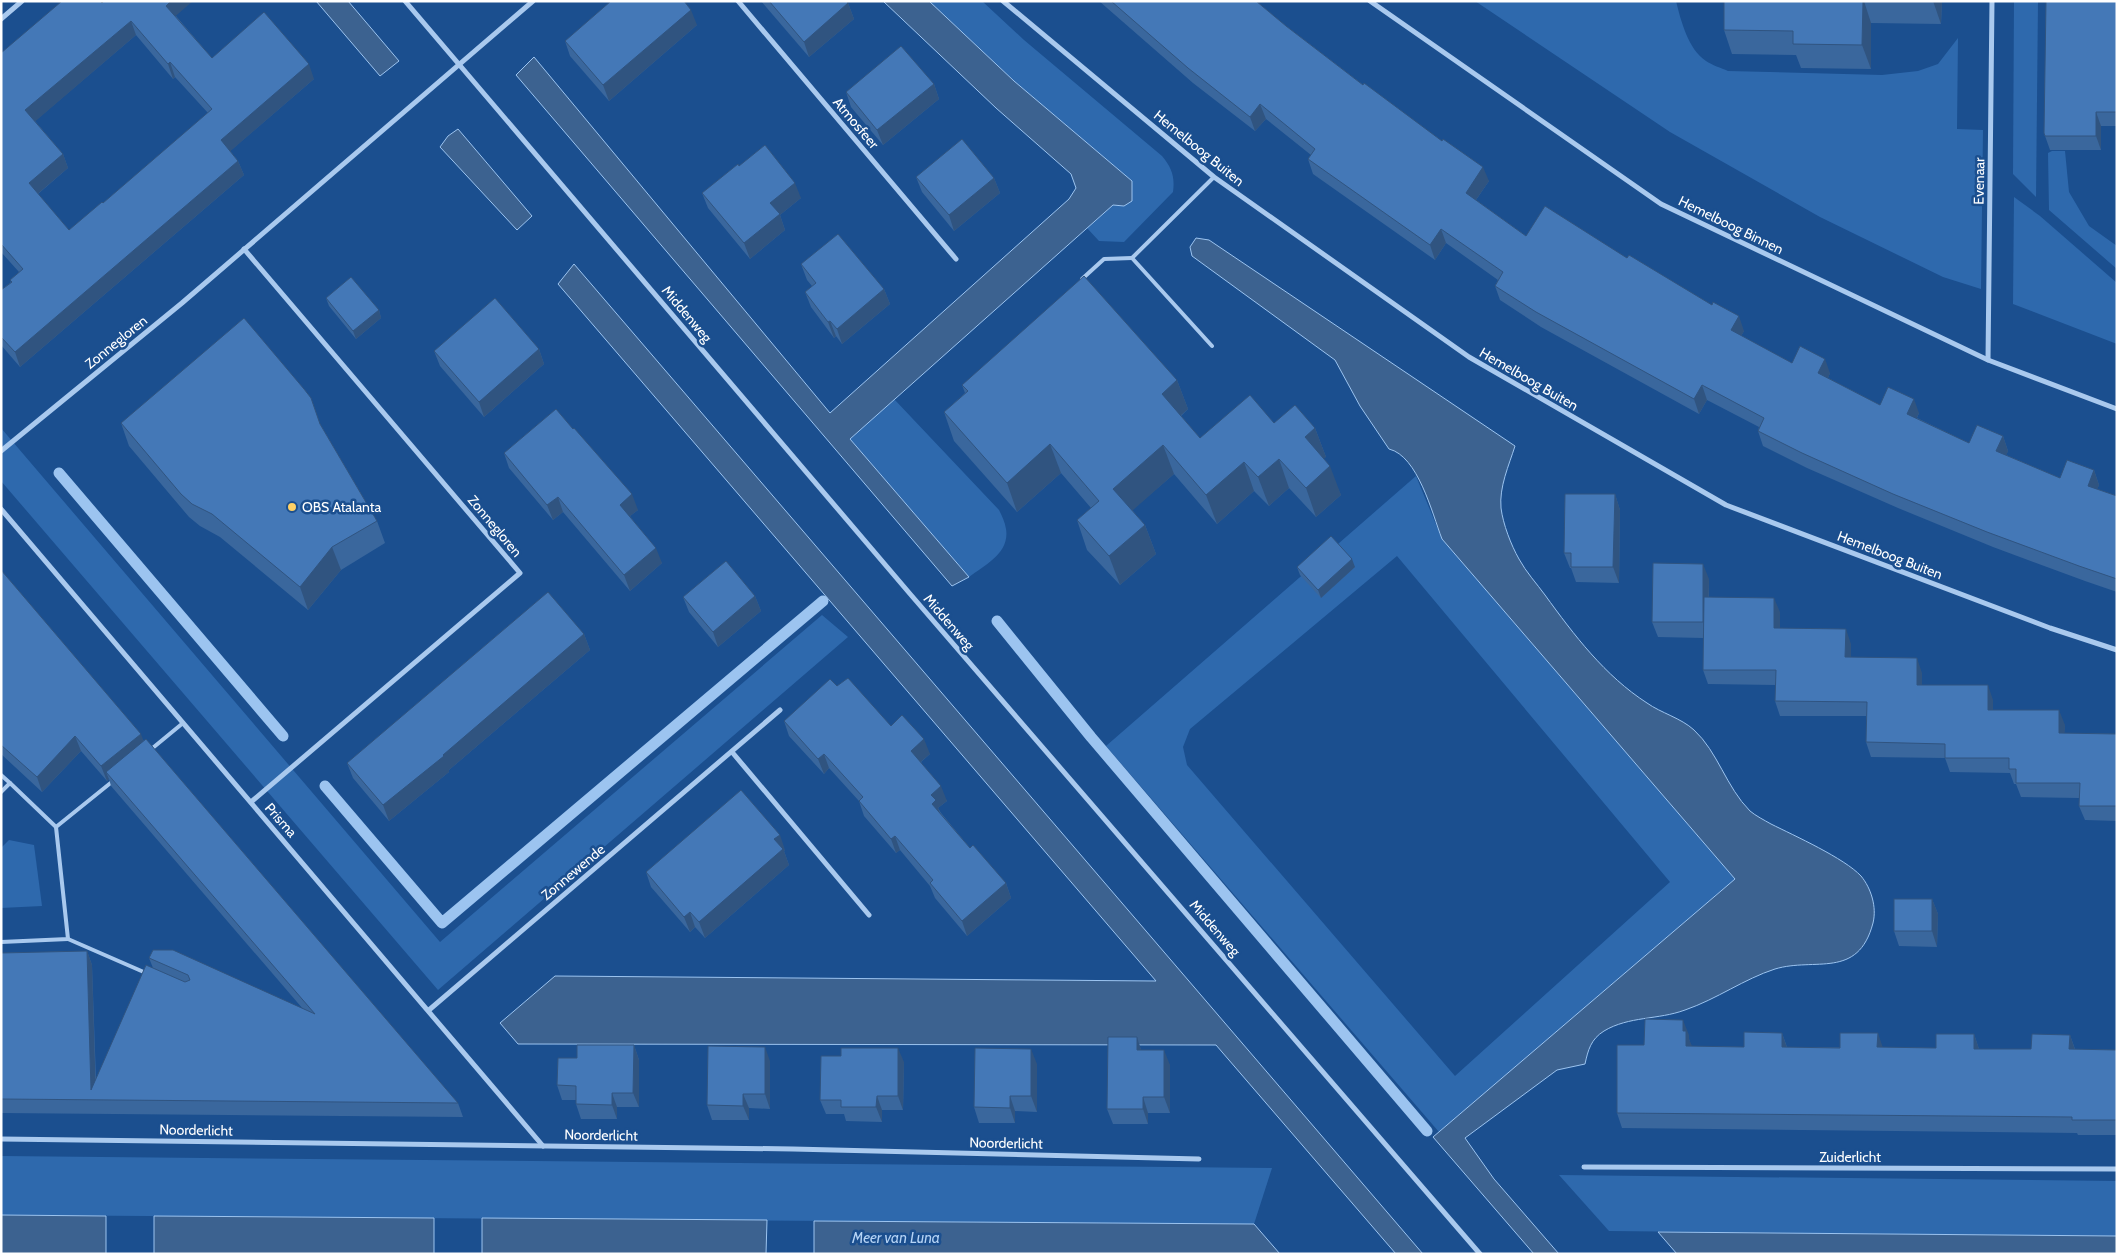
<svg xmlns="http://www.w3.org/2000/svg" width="2118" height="1255" viewBox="0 0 2118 1255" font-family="Cabin,sans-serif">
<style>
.green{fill:#2e69ad;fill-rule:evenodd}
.water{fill:#3c6290;stroke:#9cc4f0}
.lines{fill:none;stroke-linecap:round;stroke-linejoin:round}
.stream{stroke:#9cc4f0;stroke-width:11}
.lane{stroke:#a9c9ee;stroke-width:4}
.street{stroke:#a9c9ee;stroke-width:5}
.wall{fill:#3a679d;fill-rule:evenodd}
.shaded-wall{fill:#305480}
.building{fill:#4478b7;stroke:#305480;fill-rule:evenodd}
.poi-dot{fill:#ffd166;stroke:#1b4f8f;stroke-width:2}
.labels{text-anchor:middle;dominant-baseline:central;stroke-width:5;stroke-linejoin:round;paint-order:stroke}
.street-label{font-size:14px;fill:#fff;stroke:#1b4f8f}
.poi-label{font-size:14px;fill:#fff;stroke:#1b4f8f;text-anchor:start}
.water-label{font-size:15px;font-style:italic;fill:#b5d3f5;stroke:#1b4f8f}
</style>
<rect width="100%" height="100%" fill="#1b4f8f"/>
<g class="green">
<path d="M929 1H982L1024 40 1162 156C1172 168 1175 177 1173 192L1124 242 1099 241 1087 228 1113 205 1124 206 1132 181 1014 81Z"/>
<path d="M1475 1H1676C1681 21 1688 49 1706 61 1712 65 1721 68 1728 71L1882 75 1918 71 1938 64 1958 38 1957 129 1983 130 1981 289 1943 277 1820 217 1670 132Z"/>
<polygon points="2014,1 2038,1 2036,197 2013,174"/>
<polygon points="2052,151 2065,151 2069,192 2089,226 2117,246 2117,269 2049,210 2048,153"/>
<polygon points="2014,197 2040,216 2117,283 2117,344 2013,304"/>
<path d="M894 399 999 510C1002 516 1005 522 1006 529 1010 553 985 565 969 577L850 439Z"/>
<polygon points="1,428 440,942 822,615 848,637 438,990 1,481"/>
<path d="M1416 476 1442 539 1735 879 1439 1132 1106 746ZM1397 556 1670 882 1455 1076 1187 765 1183 747 1190 729Z"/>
<polygon points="9,840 34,845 42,906 1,908 1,848"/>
<polygon points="1,1156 1272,1168 1254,1224 1,1215"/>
<polygon points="1559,1175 2117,1181 2117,1236 1609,1231"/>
</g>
<g class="water">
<polygon points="316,1 348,1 399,61 380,76"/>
<polygon points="883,1 929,1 1014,81 1132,181 1132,201 1124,206 1113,205 850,439 969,577 952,586 516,75 534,57 830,413 1069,199 1076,188 1071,174 996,108"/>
<polygon points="458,129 532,216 517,230 440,147 448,136"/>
<path d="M1196 238 1209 240 1515 446C1509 465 1499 487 1501 508 1503 524 1511 545 1519 559 1526 572 1537 584 1545 595 1574 635 1605 676 1647 703 1661 713 1681 718 1694 730 1718 752 1726 787 1750 811 1756 816 1764 820 1771 824 1795 836 1844 858 1861 876 1871 888 1877 907 1873 923 1858 980 1815 957 1775 969 1744 979 1717 999 1685 1010 1658 1020 1629 1016 1604 1031 1591 1039 1588 1050 1585 1064L1557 1070 1465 1138 1494 1179 1559 1254H1534L1433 1137 1735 879 1442 539C1432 513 1418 456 1389 449L1360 406 1335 360 1192 256 1190 247Z"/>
<polygon points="574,264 1423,1254 1396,1254 1216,1045 518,1044 500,1023 555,976 1156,981 558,284"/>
<polygon points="1,1215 106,1216 106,1254 1,1254"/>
<polygon points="154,1216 434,1218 434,1254 154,1254"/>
<polygon points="482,1218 767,1220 766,1254 482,1254"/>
<polygon points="814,1221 1254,1224 1280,1254 814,1254"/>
<polygon points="1658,1232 2117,1236 2117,1254 1677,1254"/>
</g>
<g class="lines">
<g class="stream">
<polyline points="59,473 283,736"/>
<polyline points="997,621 1091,737 1427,1131"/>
<polyline points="325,786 442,923 823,601"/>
</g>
<g class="lane">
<polyline points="1082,279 1104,259 1132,258"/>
<polyline points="1212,346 1132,258 1214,177"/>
<polyline points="149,751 183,723"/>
<polyline points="1,775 10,783"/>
<polyline points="1,792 10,783 56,827 68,939 1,942"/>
<polyline points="56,827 113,781"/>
<polyline points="68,939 146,973"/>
</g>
<g class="street">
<polyline points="405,1 911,595 1480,1254"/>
<polyline points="738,1 956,259"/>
<polyline points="1003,1 1214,177 1469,357 1726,505 2050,628 2117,650"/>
<polyline points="1370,1 1661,204 1988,360 2117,409"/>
<polyline points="1,19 22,1"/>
<polyline points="244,249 520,573 251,802"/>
<polyline points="1988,360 1992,1"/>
<polyline points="1,451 182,303 533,1"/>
<polyline points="1,509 543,1146"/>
<polyline points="732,752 869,915"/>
<polyline points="429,1010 780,710"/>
<polyline points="1,1139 793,1149 1199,1159"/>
<polyline points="1584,1167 2117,1169"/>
</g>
</g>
<g class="wall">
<polygon points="761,1 846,1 848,3 854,19 809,57"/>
<polygon points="1099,1 1256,1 1286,26 1489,181 1476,200 1526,236 1627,258 1744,331 1741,336 1792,363 1830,373 1828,378 1880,405 1919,413 1917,418 1969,443 2003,436 2008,451 2006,455 2060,478 2094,470 2099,485 2097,489 2117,496 2117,592 2085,581 1993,547 1898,508 1807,468 1763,446 1758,431 1759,427 1707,400 1699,414 1541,327 1500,300 1495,286 1498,280 1446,243 1435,260 1313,174 1308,159 1311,155 1266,119 1255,131 1193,83"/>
<polygon points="1724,1 1950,1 1949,2 1942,2 1941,24 1871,23 1871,69 1801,68 1796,55 1732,54 1724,30"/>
<polygon points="2117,1 2117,126 2101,126 2101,150 2050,150 2044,133"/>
<path d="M102 3 176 16 212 58 314 79 230 151 238 161 244 175 20 367 1 345V290L11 282 10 280 19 272 1 252V53ZM136 35 173 79 175 77 208 113 103 203 69 230 38 194 68 168 63 154 35 121Z"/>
<polygon points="697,25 609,101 570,56 565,41"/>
<polygon points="934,84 939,99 883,145 851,107 846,92"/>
<polygon points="739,166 801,198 780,215 785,230 750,259 708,208 702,193"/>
<polygon points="916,177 994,178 1000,193 954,231 922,192"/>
<polygon points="801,264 884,289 890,304 842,344 836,336 834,338 811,307 805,292 812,286 807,280"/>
<polygon points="326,298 379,310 381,318 356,339 329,306"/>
<polygon points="539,349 544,364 484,417 440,366 434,351"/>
<polygon points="1177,380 1188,409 1181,416 1200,438 1274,423 1315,428 1326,457 1323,458 1341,495 1316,517 1289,488 1269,506 1254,491 1217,524 1174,474 1132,510 1145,525 1156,554 1120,585 1087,550 1077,520 1091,508 1061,473 1017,512 954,441 944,412 965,393 962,385"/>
<polygon points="121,423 320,424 377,521 385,543 341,570 308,610 220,537 200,526 189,517 129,446"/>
<polygon points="504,453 638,510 630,516 662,563 630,591 563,512 553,520 509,468"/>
<polygon points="1615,494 1620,510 1619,583 1576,582 1571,568 1570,568 1564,553"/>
<polygon points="1297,567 1355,567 1321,598 1300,575"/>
<polygon points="1,570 144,741 458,1103 463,1117 1,1113 1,953 87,951 92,965 96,1079 153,968 149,958 303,1009 111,786 109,779 107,781 81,751 42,792 1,754"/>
<polygon points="1709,579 1709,597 1780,612 1780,628 1851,644 1851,657 1922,673 1922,685 1993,700 1993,710 2065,725 2064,733 2117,734 2117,821 2085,820 2079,806 2079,798 2021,797 2016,784 2014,784 2010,773 1950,772 1945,758 1871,757 1866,742 1866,716 1780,716 1775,701 1775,685 1708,684 1703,670 1703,638 1658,637 1652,622"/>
<polygon points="755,596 761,611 718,647 689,612 683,597"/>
<polygon points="584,634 590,650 449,770 449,772 389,821 353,778 347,763"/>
<polygon points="837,686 930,754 921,762 947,801 938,808 941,813 970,848 1006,883 1011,898 967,936 935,898 930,886 900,850 896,853 864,816 859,801 829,768 824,774 789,736 784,721"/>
<polygon points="785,850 784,851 789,865 705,938 695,927 690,932 651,887 646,872"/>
<polygon points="1932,899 1938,914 1937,947 1899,946 1894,931"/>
<polygon points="1782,1033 1787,1047 1936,1048 1974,1034 1979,1049 2031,1049 2070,1035 2075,1049 2117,1050 2117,1135 2078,1135 2077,1133 1622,1128 1617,1113 1644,1045 1689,1035 1689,1039 1691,1046 1744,1047"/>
<polygon points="1137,1037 1141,1050 1170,1065 1170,1113 1148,1113 1148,1124 1113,1124 1107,1109"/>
<polygon points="634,1045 639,1060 639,1107 617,1107 617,1119 581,1119 576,1104 576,1100 562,1100 557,1085 577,1058"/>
<polygon points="770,1061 770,1109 749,1108 749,1120 712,1120 707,1105"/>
<polygon points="904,1062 903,1110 882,1110 882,1122 846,1121 844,1114 826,1114 820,1100"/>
<polygon points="1037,1064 1037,1112 1015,1111 1015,1123 979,1123 974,1107"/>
</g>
<g class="shaded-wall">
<polygon points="171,1 193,1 171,20 166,6"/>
<polygon points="1863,1 1864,1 1871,23 1871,69 1862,45"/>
<polygon points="1933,1 1941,1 1942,2 1941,24"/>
<polygon points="848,3 854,19 809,57 804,42"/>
<polygon points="691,10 697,25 609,101 603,85"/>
<polygon points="131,21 136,35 31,125 25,110"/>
<polygon points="170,62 175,77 173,79 168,64"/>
<polygon points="309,64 314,79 226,155 221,140"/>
<polygon points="934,84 939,99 883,145 877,130"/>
<polygon points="1260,104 1266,119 1255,131 1250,117"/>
<polygon points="2096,112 2101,126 2101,150 2096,136"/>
<polygon points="63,154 68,168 34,197 29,183"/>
<polygon points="238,161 244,175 20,367 15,352"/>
<polygon points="1483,167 1489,181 1471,207 1466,193"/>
<polygon points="994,178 1000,193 954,231 949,215"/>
<polygon points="795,183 801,198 780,215 785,230 750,259 744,243 770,203"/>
<polygon points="1441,229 1446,243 1435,260 1430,245"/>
<polygon points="884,289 890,304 842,344 837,329"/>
<polygon points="379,310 381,318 356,339 353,331"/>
<polygon points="1739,316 1744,331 1736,345 1731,330"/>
<polygon points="830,321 836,336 834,338 828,322"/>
<polygon points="539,349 544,364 484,417 479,402"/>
<polygon points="1825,359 1830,373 1824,388 1818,373"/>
<polygon points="1177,380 1188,409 1172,423 1162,394"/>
<polygon points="1702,385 1707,400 1699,414 1694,399"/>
<polygon points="1914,399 1919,413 1912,428 1907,414"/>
<polygon points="1315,428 1326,457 1315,466 1305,437"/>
<polygon points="2003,436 2008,451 2002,466 1996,451"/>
<polygon points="1050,444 1061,473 1017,512 1007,483"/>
<polygon points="1163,445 1174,474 1124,518 1113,489"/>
<polygon points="1279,459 1289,488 1269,506 1258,477"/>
<polygon points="1244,462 1254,491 1217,524 1206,495"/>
<polygon points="1330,466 1341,495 1316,517 1306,488"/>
<polygon points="2094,470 2099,485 2093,500 2088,486"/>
<polygon points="632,494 638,510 625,520 620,505"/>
<polygon points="1615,494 1620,510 1619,583 1613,567"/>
<polygon points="558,497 563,512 553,520 547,505"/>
<polygon points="1145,525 1156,554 1120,585 1109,556"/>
<polygon points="332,547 341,570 308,610 300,587"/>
<polygon points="656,548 662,563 630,591 624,575"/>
<polygon points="1352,559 1355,567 1321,598 1318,590"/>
<polygon points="1703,564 1709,579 1708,638 1703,622"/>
<polygon points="755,596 761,611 718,647 713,632"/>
<polygon points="1774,598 1780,612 1780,643 1774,628"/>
<polygon points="1846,629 1851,644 1851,672 1845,657"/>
<polygon points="584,634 590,650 449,770 449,772 389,821 383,805"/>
<polygon points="1917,658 1922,673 1922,699 1917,685"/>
<polygon points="1988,685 1993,700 1993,724 1988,710"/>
<polygon points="2059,710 2065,725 2064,748 2059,733"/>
<polygon points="141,734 146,748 106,772 109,779 107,781 101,766"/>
<polygon points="75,736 81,751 42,792 37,777"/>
<polygon points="924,739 930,754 917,765 911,751"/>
<polygon points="824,754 829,768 824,774 818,759"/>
<polygon points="941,786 947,801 938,808 941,815 932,804 931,795"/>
<polygon points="780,835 785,850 784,851 789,865 705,938 699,922 774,839"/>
<polygon points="895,836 900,850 896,853 891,839"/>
<polygon points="1006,883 1011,898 967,936 962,921"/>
<polygon points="1932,899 1938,914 1937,947 1932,931"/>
<polygon points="690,912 695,927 690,932 684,917"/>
<polygon points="87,951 92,965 96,1099 91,1090"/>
<polygon points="1683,1020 1689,1035 1689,1039 1692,1046 1686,1046 1683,1031"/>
<polygon points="1782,1033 1787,1048 1782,1047"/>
<polygon points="1878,1033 1883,1048 1877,1047"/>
<polygon points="1974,1034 1979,1049 1974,1049"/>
<polygon points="2070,1035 2075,1050 2069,1049"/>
<polygon points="1137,1037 1142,1053 1137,1050"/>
<polygon points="634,1045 639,1060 639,1107 633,1093"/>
<polygon points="765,1047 770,1061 770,1109 765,1094"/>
<polygon points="898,1048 904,1062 903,1110 898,1096"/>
<polygon points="1031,1049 1037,1064 1037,1112 1031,1096"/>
<polygon points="1164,1050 1170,1065 1170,1113 1164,1097"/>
<polygon points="612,1093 617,1107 617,1119 612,1105"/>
<polygon points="743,1094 749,1108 749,1120 743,1106"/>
<polygon points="877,1096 882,1110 882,1122 876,1107"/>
<polygon points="1010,1096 1015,1111 1015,1123 1010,1108"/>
<polygon points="1143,1097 1148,1113 1148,1124 1143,1109"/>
</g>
<g class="building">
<path d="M62 1H100L102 3 104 1H171L166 6 212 58 264 12 309 64 221 140 238 161 15 352 1 337V290L12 282 10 280 23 269 1 244V53ZM131 21 168 64 170 62 212 109 103 203 102 202 69 230 29 183 63 154 25 110Z"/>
<polygon points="611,1 684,1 691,10 603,85 565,41"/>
<polygon points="769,1 846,1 848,3 804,42"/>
<polygon points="1111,1 1256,1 1286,26 1363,85 1364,83 1442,141 1443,139 1483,167 1466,193 1526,236 1545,206 1627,258 1629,255 1712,305 1713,302 1739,316 1731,330 1792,363 1800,346 1825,359 1818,373 1880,405 1888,387 1914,399 1907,414 1969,443 1977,425 2003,436 1996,451 2060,478 2067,460 2094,470 2088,486 2117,496 2117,579 2079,566 1987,532 1893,494 1802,453 1758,431 1764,418 1702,385 1694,399 1536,312 1495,286 1503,272 1441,229 1430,245 1308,159 1315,149 1260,104 1250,117 1188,68"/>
<polygon points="1724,1 1863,1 1862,45 1793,44 1793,31 1724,30"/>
<polygon points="2046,1 2117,1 2117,112 2096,112 2096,136 2045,136 2044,133"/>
<polygon points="901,46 934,84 877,130 846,92"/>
<polygon points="962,139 994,178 949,215 916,177"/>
<polygon points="765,145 795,183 770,203 780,214 744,243 702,193 738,164 739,166"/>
<polygon points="838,234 884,289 837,329 830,321 828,322 805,292 816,283 801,264"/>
<polygon points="1084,276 1177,380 1162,394 1200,438 1250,395 1274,423 1295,405 1315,428 1305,437 1330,466 1306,488 1279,459 1258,477 1244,462 1206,495 1163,445 1113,489 1145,525 1109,556 1077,520 1099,501 1050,444 1007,483 944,412 968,391 962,385"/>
<polygon points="351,277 379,310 353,331 326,298"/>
<polygon points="495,298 539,349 479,402 434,351"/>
<polygon points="244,318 304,389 311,398 320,424 377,521 332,547 300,587 212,514 192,504 181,494 121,423"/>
<polygon points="556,409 573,429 574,428 632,494 620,505 656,548 624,575 558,497 547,505 504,453"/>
<polygon points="1565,494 1615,494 1613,567 1571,567 1571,553 1564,553"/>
<polygon points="1331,536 1352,559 1318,590 1297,567"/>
<polygon points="726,561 755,596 713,632 683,597"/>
<polygon points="1653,563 1703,564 1703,622 1652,622"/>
<polygon points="1,570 141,734 101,766 75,736 37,777 1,745"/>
<polygon points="548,592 584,634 443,755 444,756 383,805 347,763"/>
<polygon points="1704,597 1774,598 1774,628 1846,629 1845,657 1917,658 1917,685 1988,685 1988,710 2059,710 2059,733 2117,734 2117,806 2079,806 2080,783 2016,783 2016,769 2009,769 2009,758 1945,758 1945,744 1866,742 1867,702 1775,701 1776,670 1703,670"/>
<polygon points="848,678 891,726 902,715 924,739 911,751 941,786 931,795 936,800 932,804 970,848 973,845 1006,883 962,921 930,883 933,880 895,836 891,839 859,801 863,797 824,754 818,759 784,721 830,679 837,686"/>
<polygon points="146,739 458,1103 1,1099 1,953 87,951 91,1090 146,965 185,982 190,980 188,975 149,958 153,950 173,950 315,1014 106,772"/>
<polygon points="741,790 780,835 774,839 783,849 699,922 690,912 684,917 646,872"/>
<rect x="1894" y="899" width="38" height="32"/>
<polygon points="1645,1019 1683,1020 1683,1031 1686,1031 1686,1046 1744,1047 1744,1032 1782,1033 1782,1047 1840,1048 1840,1033 1878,1033 1877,1047 1936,1048 1936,1034 1974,1034 1974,1049 2031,1049 2032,1034 2070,1035 2069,1049 2117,1050 2117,1120 2072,1120 2072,1117 1617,1113 1617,1045 1644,1045"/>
<polygon points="1108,1037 1137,1037 1137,1050 1164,1050 1164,1097 1143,1097 1143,1109 1107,1109"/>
<polygon points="577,1045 634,1045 633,1093 612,1093 612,1105 576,1104 576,1086 557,1085 558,1058 577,1058"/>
<polygon points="708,1046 765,1047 765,1094 743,1094 743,1106 707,1105"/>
<polygon points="841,1048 898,1048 898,1096 877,1096 876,1107 841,1107 841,1100 820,1100 821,1056 841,1056"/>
<polygon points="975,1048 1031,1049 1031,1096 1010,1096 1010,1108 974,1107"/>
</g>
<circle class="poi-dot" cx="292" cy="507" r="5"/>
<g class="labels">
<g class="street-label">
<text transform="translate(856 123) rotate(50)">Atmosfeer</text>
<text transform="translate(1199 148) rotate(39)">Hemelboog Buiten</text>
<text transform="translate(1979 181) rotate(-89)">Evenaar</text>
<text transform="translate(1731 225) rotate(26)">Hemelboog Binnen</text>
<text transform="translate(687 314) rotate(50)">Middenweg</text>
<text transform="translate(116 342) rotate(-39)">Zonnegloren</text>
<text transform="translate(1529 379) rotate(30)">Hemelboog Buiten</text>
<text transform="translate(495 526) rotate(50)">Zonnegloren</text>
<text transform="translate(1890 555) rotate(21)">Hemelboog Buiten</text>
<text transform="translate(949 622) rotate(49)">Middenweg</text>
<text transform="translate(281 820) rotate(49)">Prisma</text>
<text transform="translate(573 872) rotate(-40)">Zonnewende</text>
<text transform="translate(1215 928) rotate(49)">Middenweg</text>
<text transform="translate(196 1130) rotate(1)">Noorderlicht</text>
<text transform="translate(601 1135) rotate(1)">Noorderlicht</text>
<text transform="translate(1006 1143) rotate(1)">Noorderlicht</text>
<text x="1850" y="1157">Zuiderlicht</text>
</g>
<g class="poi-label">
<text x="302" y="507">OBS Atalanta</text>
</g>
<g class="water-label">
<text x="896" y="1238">Meer van Luna</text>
</g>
</g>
<rect width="2118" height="1255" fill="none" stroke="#ffffff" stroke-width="5"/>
</svg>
